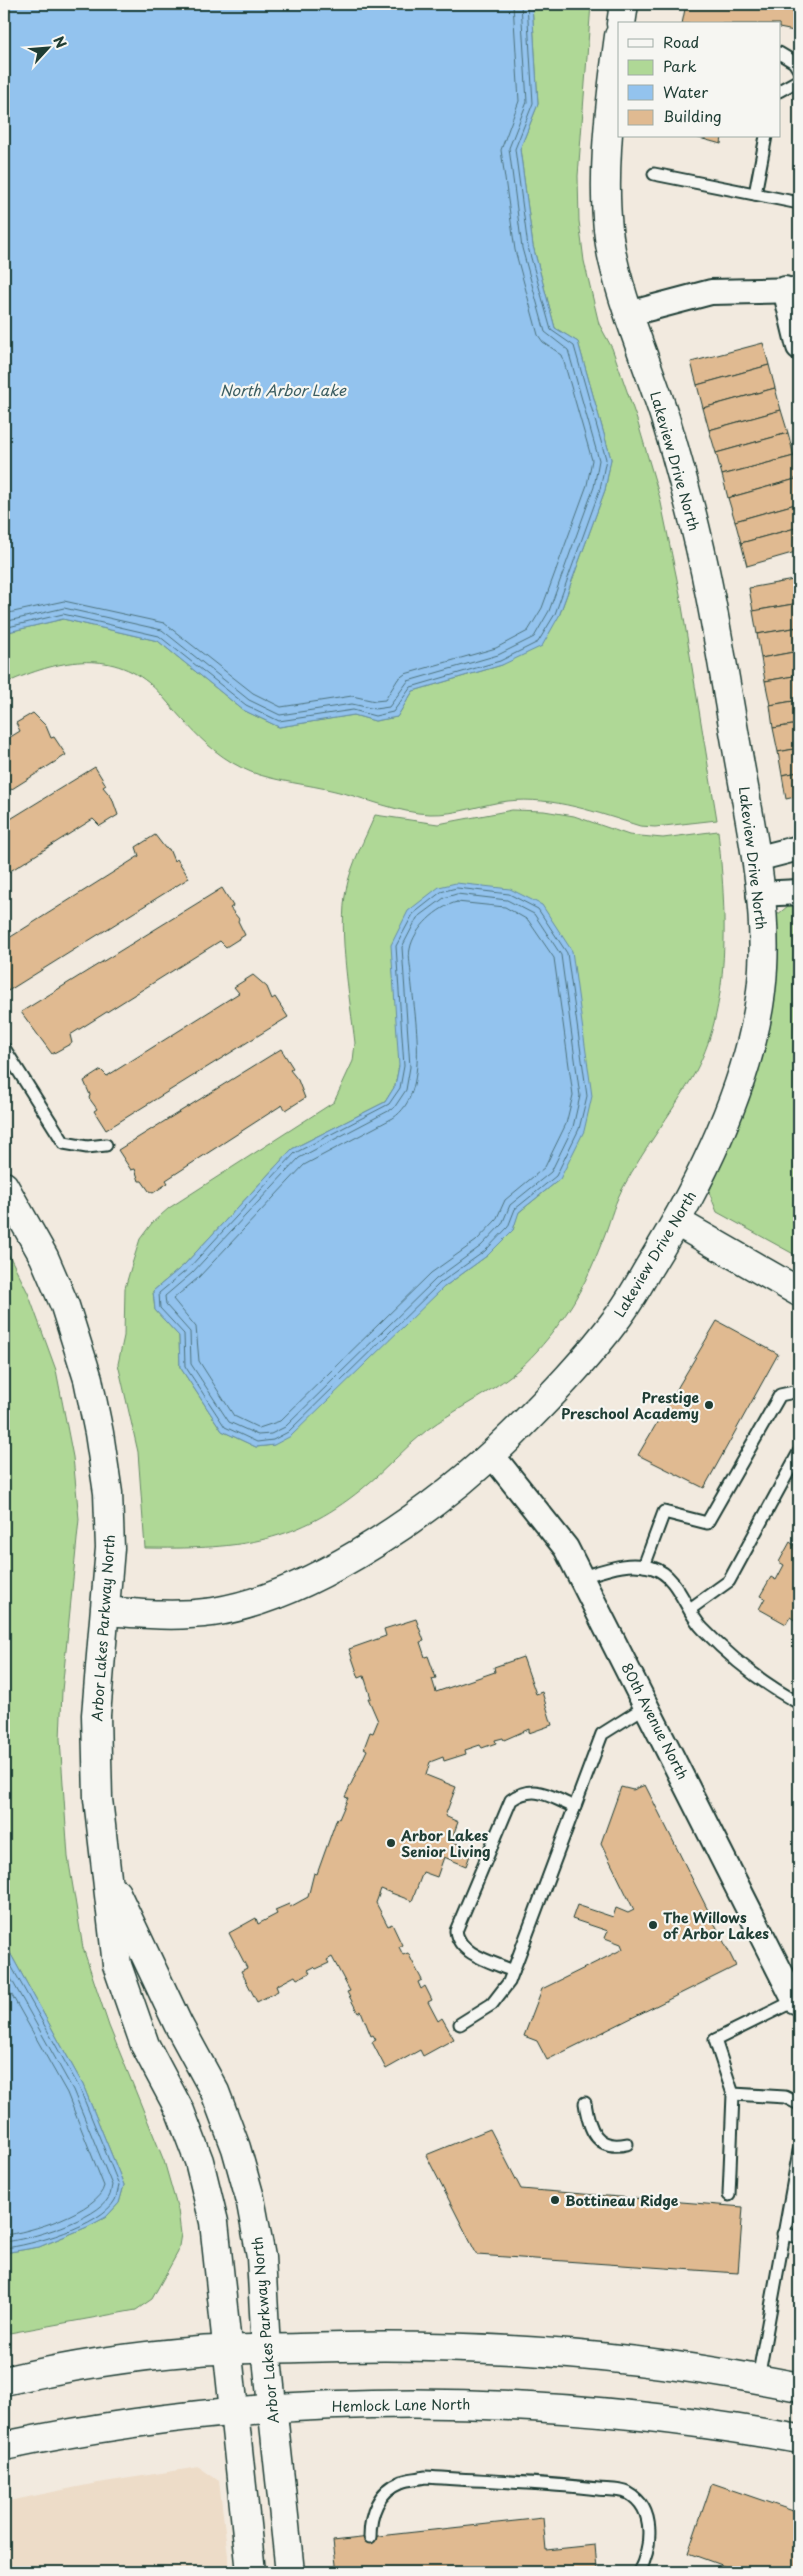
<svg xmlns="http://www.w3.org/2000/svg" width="803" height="2576" viewBox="0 0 803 2576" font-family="'Playpen Sans',sans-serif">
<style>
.built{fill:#eddcc8}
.green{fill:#afd896;stroke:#678a65;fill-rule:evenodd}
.water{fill:#93c3ee;stroke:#658da4}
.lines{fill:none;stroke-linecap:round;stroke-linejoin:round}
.shore{stroke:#4d737e;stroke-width:1}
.building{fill:#e0ba91;stroke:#1f3d34}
.lane-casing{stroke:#1f3d34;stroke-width:15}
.street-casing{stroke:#1f3d34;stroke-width:28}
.secondary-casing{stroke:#1f3d34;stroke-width:31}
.lane{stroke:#f6f6f2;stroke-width:11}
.street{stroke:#f6f6f2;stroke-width:24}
.secondary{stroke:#f6f6f2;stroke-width:28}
.poi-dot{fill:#1f3d34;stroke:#f6f6f2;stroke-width:2}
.labels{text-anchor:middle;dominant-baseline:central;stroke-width:4.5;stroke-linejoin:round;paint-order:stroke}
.street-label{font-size:14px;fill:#1f3d34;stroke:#f6f6f2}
.poi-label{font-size:14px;font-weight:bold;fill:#1f3d34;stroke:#f6f6f2;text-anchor:start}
.water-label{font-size:15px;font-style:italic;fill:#3c5e62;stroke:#f6f6f2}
</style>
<rect width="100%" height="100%" fill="#f2eadf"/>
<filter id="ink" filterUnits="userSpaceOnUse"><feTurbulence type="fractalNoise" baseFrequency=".02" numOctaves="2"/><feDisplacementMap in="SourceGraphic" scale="10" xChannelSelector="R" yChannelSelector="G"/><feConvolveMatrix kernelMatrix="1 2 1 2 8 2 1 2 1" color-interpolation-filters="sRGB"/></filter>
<g filter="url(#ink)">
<polygon class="built" points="199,2467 219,2481 230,2572 4,2572 4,2502 92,2484"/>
<g class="green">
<path d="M532 4H591L578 176 579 221 584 261 599 324 612 348 637 420 660 498 680 594 717 820 655 827 640 826C598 813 553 796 508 801 482 804 457 815 430 814 398 813 366 798 335 791 307 784 278 782 251 772 224 761 204 743 185 722 173 710 162 694 149 683 105 647 50 663 4 684V633L63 619 158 641 243 710 279 727 354 715 375 721 397 717 413 691 502 665 559 616 605 490 611 459 578 342 555 328 533 246 520 149 538 104Z"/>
<path d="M512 810 544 811 574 816 629 835 663 838 718 831C726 909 733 1008 692 1078 670 1115 644 1149 624 1186 615 1201 611 1218 605 1234 593 1266 579 1298 558 1325 546 1342 529 1361 513 1374 486 1395 454 1410 427 1430 404 1448 385 1471 362 1489 292 1546 231 1549 145 1548L138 1452 118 1364 124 1336 125 1288 132 1264 140 1239 152 1223 169 1208 334 1102 353 1061 355 1043C350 1000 338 931 346 890 351 864 365 839 375 815L438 824ZM399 1066 560 1179 518 1213 513 1230 488 1255 444 1287 274 1445 256 1447 222 1431 180 1367 179 1336 155 1310 153 1291 184 1265 292 1149 385 1102 395 1086Z"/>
<path d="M788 906H799V1257L717 1212 709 1192C739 1128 766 1062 775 991 778 966 777 940 777 915Z"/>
<polygon points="4,1245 28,1293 56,1370 73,1457 79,1519 62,1691 60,1739 68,1857 83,1948 109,2026 164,2161 178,2210 181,2234 178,2252 152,2299 136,2310 4,2334 4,2253 39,2247 87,2227 106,2217 119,2203 124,2185 83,2085 4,1942"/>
</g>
<g class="water">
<polygon points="4,4 532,4 538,104 520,149 533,246 555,328 578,342 611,459 605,490 559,616 542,646 502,665 413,691 397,717 375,721 354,715 279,727 243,710 158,641 63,619 4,633"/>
<polygon points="456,883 510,889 542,905 572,951 592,1096 584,1131 560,1179 519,1212 513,1230 488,1255 444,1287 291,1436 274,1445 256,1447 222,1431 180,1367 179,1336 155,1310 153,1291 184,1265 292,1149 385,1102 395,1086 399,1066 391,945 408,911 439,887"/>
<polygon points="4,1942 83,2085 124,2185 119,2203 106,2217 87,2227 39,2247 4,2253"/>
</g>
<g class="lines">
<g class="shore">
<polyline points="4,614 64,601 164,623 253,693 281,707 352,696 375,701 385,700 398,679 405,674 496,648 528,631 542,608 587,485 592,460 562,355 543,342 538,335 515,250 501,150 519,101 513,4"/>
<polyline points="4,622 64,608 162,630 249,700 280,715 352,704 375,709 389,707 408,681 498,655 534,637 549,611 594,487 599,460 568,350 545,332 522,248 509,148 527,102 521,4"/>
<polyline points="4,628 63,614 159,636 246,705 279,721 353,710 375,716 393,712 411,687 500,661 538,642 555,614 600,489 606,459 574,346 551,330 528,247 515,149 533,103 527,4"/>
<polygon points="457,888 509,894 538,909 567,953 587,1096 579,1129 556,1176 515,1209 508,1227 485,1251 440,1283 288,1432 273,1440 257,1442 225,1427 185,1366 184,1334 160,1308 159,1293 188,1269 295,1153 389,1104 400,1088 404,1066 396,946 413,914 441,892"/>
<polygon points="457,894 507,900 534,914 561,955 580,1096 573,1127 551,1172 510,1205 502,1224 481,1246 436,1279 285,1427 271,1434 258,1435 229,1422 191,1364 190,1332 166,1305 165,1296 192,1273 299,1158 394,1108 406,1090 410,1067 402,947 417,918 444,898"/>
<path d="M457 902 505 907 528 920 554 958 573 1095 566 1124 545 1167 505 1200 496 1220 476 1241 431 1273 280 1421 259 1428 234 1416 199 1361 196 1327 173 1299 198 1278 304 1165 393 1118C431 1093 414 1015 411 976 411 968 408 957 410 949 414 928 437 907 457 902Z"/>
<path d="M4 1953 79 2087 119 2185C118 2190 117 2196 115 2200 102 2225 30 2246 4 2248"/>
<path d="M4 1966 73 2090 112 2185C111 2189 111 2194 109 2197 98 2219 28 2240 4 2242"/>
<path d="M4 1981 67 2093 104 2186C99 2211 28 2233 4 2235"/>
</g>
</g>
<g class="building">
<polygon points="686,4 799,4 799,32 779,28 779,24 682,24"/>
<polygon points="692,136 722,136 721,144"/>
<polygon points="763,343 769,365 697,385 691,362"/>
<polygon points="769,365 775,388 703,408 697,385"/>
<polygon points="775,388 781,410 709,430 703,408"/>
<polygon points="781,410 788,433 716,453 709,430"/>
<polygon points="788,433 794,456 722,475 716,453"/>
<polygon points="794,456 799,478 728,498 722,475"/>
<polygon points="799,478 799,503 735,521 728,498"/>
<polygon points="799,503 799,527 741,543 735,521"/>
<polygon points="799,527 799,551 747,566 741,543"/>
<polygon points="799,579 799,603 753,611 749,588"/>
<polygon points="799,603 799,627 757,634 753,611"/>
<polygon points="799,627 799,651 761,658 757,634"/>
<polygon points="799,651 799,675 765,681 761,658"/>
<polygon points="799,675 799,700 770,705 765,681"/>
<polygon points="799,700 799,724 773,728 770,705"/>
<polygon points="33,713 46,726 51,738 54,737 66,755 4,794 4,741 20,731 16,723"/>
<polygon points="799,724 799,748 778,752 773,728"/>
<polygon points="799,748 799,772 782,775 778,752"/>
<polygon points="95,767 106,785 103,787 112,798 118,815 100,826 93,819 4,875 4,823"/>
<polygon points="799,772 799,796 786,799 782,775"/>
<polygon points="155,835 165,848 169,849 174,861 177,859 189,878 8,991 4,984 4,933 9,938 139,856 136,847"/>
<polygon points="222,888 233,906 230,908 239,919 238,921 245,935 226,947 220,941 70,1035 72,1043 52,1054 21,1012"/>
<polygon points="253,975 267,987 272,999 275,997 288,1017 106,1130 94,1111 97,1109 89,1098 90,1095 84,1081 101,1070 107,1076 239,993 234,987"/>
<polygon points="281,1049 293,1068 290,1070 298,1080 305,1098 286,1110 282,1105 166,1180 168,1183 153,1193 149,1191 142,1181 139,1181 135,1169 131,1170 118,1150"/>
<polygon points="717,1321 778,1354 704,1488 638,1455"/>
<polygon points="799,1539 799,1623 790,1617 786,1624 759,1609 765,1598 760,1596 771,1577 776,1580 784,1565 779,1562 790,1542 795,1546"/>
<polygon points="416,1619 424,1641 420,1642 425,1657 428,1656 436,1678 432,1679 436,1692 495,1672 494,1667 523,1657 536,1694 542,1692 552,1725 529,1733 529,1729 504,1740 503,1738 495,1740 496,1743 482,1748 480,1745 465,1750 466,1754 444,1761 443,1757 430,1762 426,1775 456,1787 445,1816 458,1822 451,1841 472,1850 466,1866 444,1857 437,1877 423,1872 412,1901 381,1889 376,1903 388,1926 392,1924 402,1945 399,1947 403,1955 408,1953 422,1980 418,1982 421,1989 425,1986 432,2000 428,2002 438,2021 442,2018 454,2039 423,2056 420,2050 386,2069 372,2042 376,2040 373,2035 371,2036 361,2011 358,2013 347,1992 350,1991 332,1957 327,1960 329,1963 316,1969 314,1967 308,1970 310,1973 297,1979 295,1976 276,1986 278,1991 257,2002 241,1971 247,1968 229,1933 256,1918 258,1924 277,1914 275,1910 289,1904 290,1907 308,1897 314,1873 317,1874 337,1818 339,1819 348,1798 345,1797 367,1750 364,1748 370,1732 373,1733 378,1721 368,1698 371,1698 364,1676 359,1678 349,1649 386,1636 384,1629"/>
<polygon points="645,1785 736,1966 547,2060 537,2041 524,2036 542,1989 623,1949 621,1944 605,1938 608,1931 572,1919 577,1905 613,1917 616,1908 628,1913 634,1910 601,1843 621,1787 633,1790"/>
<polygon points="490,2129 521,2189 743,2207 738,2273 477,2255 426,2155"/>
<polygon points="712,2483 799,2513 799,2572 740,2572 688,2553"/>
<polygon points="543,2518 546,2550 595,2545 597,2569 569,2572 337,2572 333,2541"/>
</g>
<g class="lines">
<g class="lane-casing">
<g id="lane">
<polyline points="779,53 794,62 799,70"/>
<polyline points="779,91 799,80"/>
<polyline points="654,174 799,203"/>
<polyline points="755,194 766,136"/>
<polyline points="4,1048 64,1143 87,1147 106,1145"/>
<polyline points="644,1566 664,1512 707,1523 780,1395 794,1392 799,1395"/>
<path d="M582 1577C605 1570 629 1560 653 1568 679 1576 685 1611 703 1629 731 1658 763 1684 799 1703"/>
<polyline points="690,1609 729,1581 799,1452"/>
<path d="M513 1971C493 1962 459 1955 456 1931L511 1800C535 1783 550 1797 575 1807"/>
<polyline points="460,2024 492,2004 509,1982 602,1734 648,1705"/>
<polyline points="733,2094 785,2097 799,2104"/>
<path d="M585 2103C589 2129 596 2151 627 2144"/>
<polyline points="729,2195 733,2094 715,2040 798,1999"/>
<polyline points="783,2234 799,2237"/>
<polyline points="758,2379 799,2151"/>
<path d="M370 2537C370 2515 378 2491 401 2482 408 2479 418 2479 425 2477 482 2481 541 2482 598 2489 606 2490 620 2489 628 2493 657 2509 651 2549 639 2572"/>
</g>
</g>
<g class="street-casing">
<g id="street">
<polyline points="785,289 799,347"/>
<polyline points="628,314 711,292 799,290"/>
<polyline points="756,859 799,848"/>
<polyline points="759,894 799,892"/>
<polyline points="492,1455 566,1548 795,2001"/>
</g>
</g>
<g class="secondary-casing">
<g id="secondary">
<polyline points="621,24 624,4"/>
<polyline points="4,1186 44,1257 65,1306 88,1379 99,1433 108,1493 110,1548 96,1715 98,1799 117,1965 145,2045 180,2111 199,2161 214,2222 251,2572"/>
<polyline points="677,1222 799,1292"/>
<path d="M106 1611C142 1614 177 1617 213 1612 315 1596 442 1505 513 1434 550 1397 587 1359 618 1317 630 1301 639 1284 649 1267 702 1181 758 1071 763 968 767 896 750 824 738 754 723 670 711 585 689 503 680 469 671 434 659 400 643 353 624 308 613 260 598 195 610 102 619 36"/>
<polyline points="116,1893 178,2024 215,2092 236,2148 250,2198 261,2257 266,2349 290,2572"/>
<path d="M4 2381C68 2366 133 2356 199 2351 232 2349 266 2349 299 2348 468 2342 634 2353 799 2387"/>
<path d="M4 2446C269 2390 533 2391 799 2439"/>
</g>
</g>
<use href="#lane" class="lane"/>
<use href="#street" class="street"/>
<use href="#secondary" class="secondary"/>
</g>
</g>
<g class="poi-dot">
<circle cx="709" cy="1405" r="5"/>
<circle cx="391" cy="1843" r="5"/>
<circle cx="653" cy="1925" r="5"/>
<circle cx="555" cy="2200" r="5"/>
</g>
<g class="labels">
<g class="street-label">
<text transform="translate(675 461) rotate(74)">Lakeview Drive North</text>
<text transform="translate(753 858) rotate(83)">Lakeview Drive North</text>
<text transform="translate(655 1254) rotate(-59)">Lakeview Drive North</text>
<text transform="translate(103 1628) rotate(-86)">Arbor Lakes Parkway North</text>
<text transform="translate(655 1721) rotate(63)">80th Avenue North</text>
<text transform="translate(265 2330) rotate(-95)">Arbor Lakes Parkway North</text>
<text transform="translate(401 2405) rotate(-1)">Hemlock Lane North</text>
</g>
<g class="poi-label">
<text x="699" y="1397" text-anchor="end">Prestige<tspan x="699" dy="16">Preschool Academy</tspan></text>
<text x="401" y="1835">Arbor Lakes<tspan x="401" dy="16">Senior Living</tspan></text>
<text x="663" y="1917">The Willows<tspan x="663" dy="16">of Arbor Lakes</tspan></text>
<text x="565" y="2200">Bottineau Ridge</text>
</g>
<g class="water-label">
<text x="283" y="389">North Arbor Lake</text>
</g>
</g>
<rect width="803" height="2576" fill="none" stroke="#f6f6f2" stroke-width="20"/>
<rect x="10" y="10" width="783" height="2556" fill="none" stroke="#1f3d34" stroke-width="2" filter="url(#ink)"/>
<rect x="618" y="22" width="162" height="115" fill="#f6f6f2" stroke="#a0aca6"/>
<rect x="628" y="39" width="25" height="8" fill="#f6f6f2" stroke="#a0aca6"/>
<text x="663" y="48" font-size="15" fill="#1f3d34">Road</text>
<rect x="628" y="60" width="25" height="15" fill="#afd896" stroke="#a0aca6"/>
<text x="663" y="72" font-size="15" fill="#1f3d34">Park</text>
<rect x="628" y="85" width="25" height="15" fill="#93c3ee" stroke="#a0aca6"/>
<text x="663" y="98" font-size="15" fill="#1f3d34">Water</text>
<rect x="628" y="110" width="25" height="15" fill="#e0ba91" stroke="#a0aca6"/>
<text x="663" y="122" font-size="15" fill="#1f3d34">Building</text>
<g transform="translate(48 48) rotate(64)" stroke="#f6f6f2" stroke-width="4" paint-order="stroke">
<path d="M0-4L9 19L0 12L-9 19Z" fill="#1f3d34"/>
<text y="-8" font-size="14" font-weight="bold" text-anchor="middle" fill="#1f3d34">N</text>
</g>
</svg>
